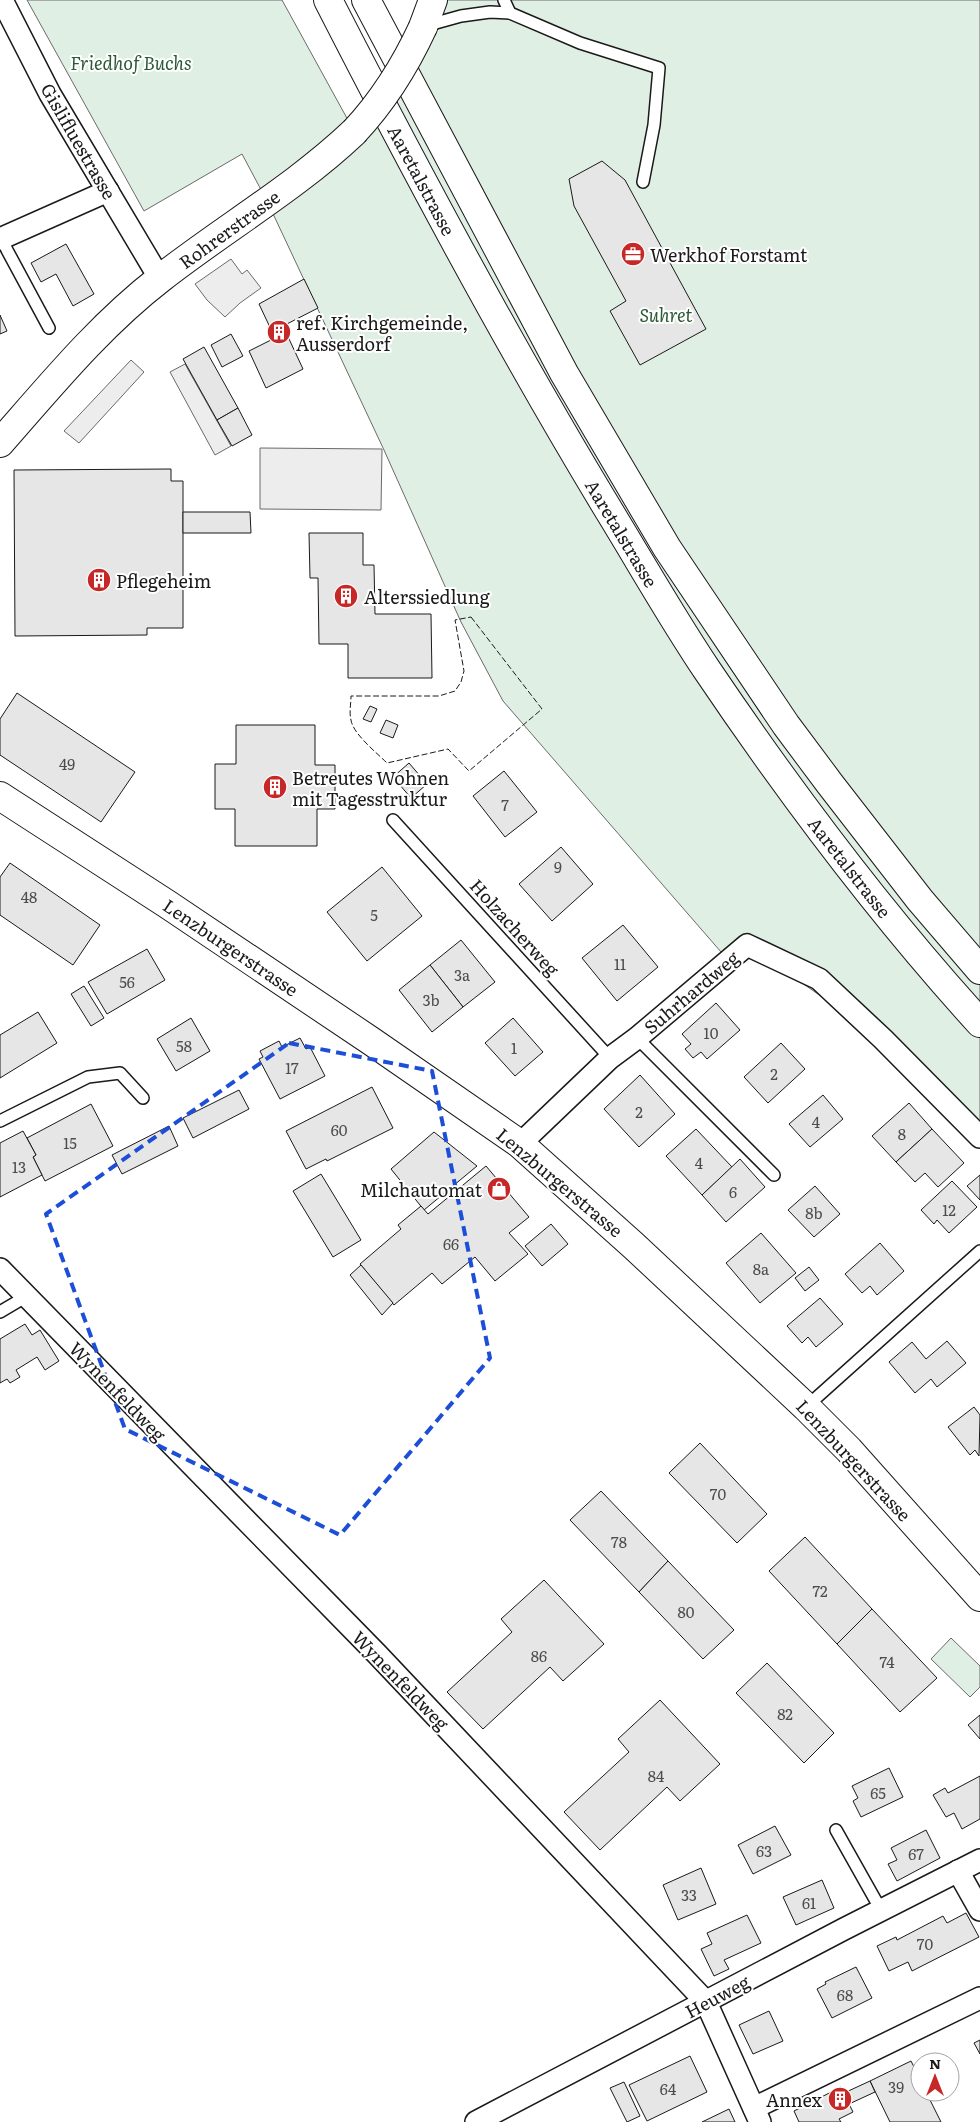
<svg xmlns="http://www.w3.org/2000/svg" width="980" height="2122" viewBox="0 0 980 2122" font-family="Literata,serif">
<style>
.green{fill:#e0efe3;stroke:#6a6a6a}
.parking{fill:#ededed;stroke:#6a6a6a}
.building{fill:#e6e6e6;stroke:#1a1a1a}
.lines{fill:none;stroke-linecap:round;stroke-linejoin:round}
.service-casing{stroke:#1a1a1a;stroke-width:14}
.minor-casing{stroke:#1a1a1a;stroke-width:24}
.secondary-casing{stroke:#1a1a1a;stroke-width:30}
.motorway-casing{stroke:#1a1a1a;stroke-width:30}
.service{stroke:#fff;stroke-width:11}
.minor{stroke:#fff;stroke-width:21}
.secondary{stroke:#fff;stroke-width:28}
.motorway{stroke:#fff;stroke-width:28}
.secondary-bridge-casing{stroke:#1a1a1a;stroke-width:30;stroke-linecap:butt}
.secondary-bridge{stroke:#fff;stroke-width:28}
.fence{stroke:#1a1a1a;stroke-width:1;stroke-dasharray:6 2.5;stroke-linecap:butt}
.marked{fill:none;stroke:#1d4ed8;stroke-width:4;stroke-dasharray:10 6;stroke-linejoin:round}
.labels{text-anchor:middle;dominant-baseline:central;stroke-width:4;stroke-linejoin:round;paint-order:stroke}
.number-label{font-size:15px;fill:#4d4d4d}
.park-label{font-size:18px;font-style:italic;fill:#2b5a34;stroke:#fff}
.street-label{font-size:18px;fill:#1a1a1a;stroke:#fff}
.poi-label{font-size:18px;fill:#1a1a1a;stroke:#fff;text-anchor:start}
</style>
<rect width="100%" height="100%" fill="#fff"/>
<g class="green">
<polygon points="27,0 282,0 354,131 432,0 980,0 980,1137 883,1039 747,945 728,960 503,701 461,622 384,450 267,201 242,154 144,211"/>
<polygon points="951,1638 980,1666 980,1687 970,1697 931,1659"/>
</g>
<g class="parking">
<polygon points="231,259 242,274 247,270 261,288 240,303 225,317 207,300 195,284"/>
<polygon points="131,360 144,372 79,443 64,431"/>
<polygon points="185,364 231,446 215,455 170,372"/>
<polygon points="260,448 382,449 381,510 260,509"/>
</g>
<g class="building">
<polygon points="602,161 625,180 706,329 640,365 610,311 626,301 574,206 569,179"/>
<polygon points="66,244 94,294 73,306 56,274 41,282 31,263"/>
<polygon points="304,279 318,308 283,326 303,369 266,388 249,351 275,338 259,304"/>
<polygon points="0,315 7,331 0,334"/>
<polygon points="231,334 243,356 222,367 211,345"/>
<polygon points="204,347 238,408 217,420 183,359"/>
<polygon points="238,408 252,435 232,446 217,420"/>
<polygon points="171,469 171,481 183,481 183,628 147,628 147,635 15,636 14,470"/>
<polygon points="183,512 250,512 251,533 183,533"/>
<polygon points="309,533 363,533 363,565 374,565 375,614 431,614 432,678 348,678 348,644 319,644 318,578 310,578"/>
<polygon points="17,693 135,772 101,822 0,755 0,719"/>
<polygon points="370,706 377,709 371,722 363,719"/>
<polygon points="386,720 398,725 393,738 380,733"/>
<polygon points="236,725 315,725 315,765 335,765 335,809 317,809 317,846 235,846 235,809 215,809 215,764 236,764"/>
<polygon points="409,763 427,784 411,798 393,777"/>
<polygon points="504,771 537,812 505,837 473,796"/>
<polygon points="561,847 593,884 552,921 519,884"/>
<polygon points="10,863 100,925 73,965 0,915 0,877"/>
<polygon points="382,867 422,916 367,961 327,912"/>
<polygon points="623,925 658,967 617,1001 582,958"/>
<polygon points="461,940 495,982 463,1007 430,965"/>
<polygon points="147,949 165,980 107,1014 88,982"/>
<polygon points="430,965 463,1007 432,1032 399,990"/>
<polygon points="84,986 104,1018 91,1026 71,994"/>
<polygon points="716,1003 740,1030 707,1059 701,1052 693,1058 685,1049 691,1044 682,1034"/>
<polygon points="38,1012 57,1043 0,1078 0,1035"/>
<polygon points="191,1018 210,1051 176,1071 157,1039"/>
<polygon points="513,1018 543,1052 515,1076 485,1043"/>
<polygon points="300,1038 306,1049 310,1047 325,1076 280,1099 259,1059 263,1057 260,1051 279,1041 282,1047"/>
<polygon points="781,1043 805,1069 768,1103 744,1077"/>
<polygon points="640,1075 675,1114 639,1147 604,1109"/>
<polygon points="372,1087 393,1128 327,1161 326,1159 306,1169 286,1131"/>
<polygon points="239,1090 249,1109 193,1138 183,1118"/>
<polygon points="823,1095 843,1119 810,1147 789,1124"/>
<polygon points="909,1103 932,1129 896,1162 872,1136"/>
<polygon points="91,1104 113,1146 45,1181 33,1157 36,1155 27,1138"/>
<polygon points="169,1126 178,1146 122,1174 112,1155"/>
<polygon points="696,1129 732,1167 702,1195 666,1156"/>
<polygon points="932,1129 964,1163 938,1187 925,1173 915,1182 896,1162"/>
<polygon points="23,1131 36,1155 33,1157 42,1175 0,1197 0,1143"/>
<polygon points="434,1132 477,1166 424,1210 391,1169"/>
<polygon points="740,1159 765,1187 726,1222 702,1195"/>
<polygon points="486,1166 529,1217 509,1233 528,1254 495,1281 475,1257 442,1284 432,1273 394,1305 360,1264 401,1229 398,1225 421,1206 428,1214"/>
<polygon points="321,1174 361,1240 333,1257 293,1191"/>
<polygon points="980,1175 980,1200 967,1186"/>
<polygon points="952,1181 977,1207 949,1233 937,1220 934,1224 921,1210"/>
<polygon points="815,1186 840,1214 814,1237 788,1210"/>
<polygon points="551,1224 568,1244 542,1266 525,1246"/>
<polygon points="761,1233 796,1273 760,1303 726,1263"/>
<polygon points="880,1243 904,1271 877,1295 870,1286 862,1293 845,1274"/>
<polygon points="361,1265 393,1303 382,1315 350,1275"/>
<polygon points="809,1267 819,1280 805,1291 795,1278"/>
<polygon points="820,1298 843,1324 816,1347 808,1337 802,1343 787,1326"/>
<polygon points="25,1324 32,1335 40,1330 59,1361 45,1370 37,1357 16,1370 20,1377 10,1383 7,1379 0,1383 0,1339"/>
<polygon points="947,1341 966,1363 937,1387 931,1379 915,1393 889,1362 912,1342 926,1359"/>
<polygon points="974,1407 980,1415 979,1456 975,1450 970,1455 948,1427"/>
<polygon points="700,1443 767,1514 737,1543 669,1473"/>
<polygon points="601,1491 668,1561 639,1592 570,1520"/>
<polygon points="805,1537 872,1609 837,1644 769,1571"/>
<polygon points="668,1561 734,1630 703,1659 639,1592"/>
<polygon points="544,1580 604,1644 563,1681 550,1667 483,1729 447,1692 512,1632 501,1619"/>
<polygon points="872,1609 937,1678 900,1712 837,1644"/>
<polygon points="767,1663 834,1733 804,1763 736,1693"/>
<polygon points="660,1700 720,1764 680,1801 667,1787 600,1850 564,1812 629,1752 618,1739"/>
<polygon points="980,1715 980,1739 968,1725"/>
<polygon points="889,1768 903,1797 861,1817 853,1801 858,1798 852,1786"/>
<polygon points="980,1776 980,1819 962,1829 954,1813 946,1817 933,1795 945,1788 948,1793"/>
<polygon points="775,1826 791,1855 753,1874 738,1845"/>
<polygon points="926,1830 940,1858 897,1881 888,1864 897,1860 891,1848"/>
<polygon points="701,1868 716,1904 678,1920 663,1885"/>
<polygon points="822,1880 834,1908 796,1925 783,1897"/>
<polygon points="966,1913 979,1937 912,1971 908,1962 889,1971 877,1946 896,1937 897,1940 943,1916 947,1923"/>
<polygon points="747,1915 761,1943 724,1960 729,1969 714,1976 701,1949 712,1944 707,1933"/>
<polygon points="856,1967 872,1998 832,2018 817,1989 826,1984 825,1982"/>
<polygon points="769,2011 783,2041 753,2054 739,2025"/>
<polygon points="980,2040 980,2054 974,2043"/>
<polygon points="690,2056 707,2092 647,2121 629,2085"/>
<polygon points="911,2061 920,2079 920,2092 926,2092 941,2122 890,2122 870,2081"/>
<polygon points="870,2081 875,2092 849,2104 853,2112 839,2119 841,2122 799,2122 794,2111 841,2087 844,2093"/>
<polygon points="624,2082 640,2116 627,2122 610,2088"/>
<polygon points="729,2109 735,2122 702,2122"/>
</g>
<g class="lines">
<g class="service-casing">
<g id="service">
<polyline points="504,0 510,13"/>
<polyline points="425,26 461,16 490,12 510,13 580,43 659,68 654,125 643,182"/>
<polyline points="2,238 7,250 49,328"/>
<polyline points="393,820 610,1058"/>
<polyline points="637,1038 774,1175"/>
<polyline points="0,1121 88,1077 120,1073 143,1098"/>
<polyline points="0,1312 27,1296"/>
<polyline points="806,1407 980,1251"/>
<polyline points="836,1830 881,1910"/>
</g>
</g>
<g class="minor-casing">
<g id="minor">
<polyline points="2,0 50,94 160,279"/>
<polyline points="0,239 108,191"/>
<polyline points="520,1144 610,1058 637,1038 747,945 819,979 883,1039 980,1137"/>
<polyline points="0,1269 377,1654 706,2002 760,2122"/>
<polyline points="958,1871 980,1910"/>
<polyline points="754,2108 980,1998"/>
<polyline points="476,2122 844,1929 980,1860"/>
</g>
</g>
<g class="secondary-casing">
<g id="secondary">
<polyline points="423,27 433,0"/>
<path d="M0 443C51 385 100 325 161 278 225 228 296 187 354 132"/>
<polyline points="0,796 167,904 371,1041 520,1144 634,1246 806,1407 849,1450 980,1597"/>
</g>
</g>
<g class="motorway-casing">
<g id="motorway">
<path d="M328 0C418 176 511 350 614 519 645 570 674 621 707 670 790 793 880 913 980 1023"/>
<polyline points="366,0 564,373 667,548 786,725 830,784 920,900 980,970"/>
</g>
</g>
<use href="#service" class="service"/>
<use href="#minor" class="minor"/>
<use href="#secondary" class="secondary"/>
<use href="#motorway" class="motorway"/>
<g class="secondary-bridge-casing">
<path id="secondary-bridge" d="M354 132C384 100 405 66 423 27"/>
</g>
<use href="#secondary-bridge" class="secondary-bridge"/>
<path class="fence" d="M471 617 542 709 469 771 448 749 387 763C377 753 353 734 351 720 349 712 351 704 351 696H439L455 691 461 682 464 671 455 620Z"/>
</g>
<path class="marked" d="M289 1043 432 1071 490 1358 340 1535 125 1429 46 1214Z"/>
<defs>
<g id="office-disc" transform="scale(1.25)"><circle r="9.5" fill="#c62828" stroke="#fff"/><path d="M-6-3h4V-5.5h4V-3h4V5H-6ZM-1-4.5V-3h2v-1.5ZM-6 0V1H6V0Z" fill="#fff"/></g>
<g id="building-disc" transform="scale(1.25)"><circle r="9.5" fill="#c62828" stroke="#fff"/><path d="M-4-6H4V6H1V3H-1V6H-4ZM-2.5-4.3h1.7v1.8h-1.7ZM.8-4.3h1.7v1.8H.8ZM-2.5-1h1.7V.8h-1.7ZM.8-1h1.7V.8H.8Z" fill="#fff"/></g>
<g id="shop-disc" transform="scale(1.25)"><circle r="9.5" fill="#c62828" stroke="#fff"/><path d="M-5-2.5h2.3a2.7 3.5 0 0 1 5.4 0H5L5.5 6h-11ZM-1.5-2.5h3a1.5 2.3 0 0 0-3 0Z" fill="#fff"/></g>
</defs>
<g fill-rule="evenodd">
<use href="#office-disc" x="633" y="254"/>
<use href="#building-disc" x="279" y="332"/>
<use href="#building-disc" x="99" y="580"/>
<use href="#building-disc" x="346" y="596"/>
<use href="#building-disc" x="275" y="787"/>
<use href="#shop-disc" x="499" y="1189"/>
<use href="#building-disc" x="840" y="2099"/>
</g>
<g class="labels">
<g class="number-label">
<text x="67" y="763">49</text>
<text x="505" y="804">7</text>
<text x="558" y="866">9</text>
<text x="29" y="896">48</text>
<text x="374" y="914">5</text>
<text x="620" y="963">11</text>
<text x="462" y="974">3a</text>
<text x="127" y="981">56</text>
<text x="431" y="999">3b</text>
<text x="711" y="1032">10</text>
<text x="184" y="1045">58</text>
<text x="514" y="1047">1</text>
<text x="292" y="1067">17</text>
<text x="774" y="1073">2</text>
<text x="639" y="1111">2</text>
<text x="816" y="1121">4</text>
<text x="339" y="1129">60</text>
<text x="902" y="1133">8</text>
<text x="70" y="1142">15</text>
<text x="699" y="1162">4</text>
<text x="19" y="1166">13</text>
<text x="733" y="1191">6</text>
<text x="949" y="1209">12</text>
<text x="814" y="1212">8b</text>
<text x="451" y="1243">66</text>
<text x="761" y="1268">8a</text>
<text x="718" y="1493">70</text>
<text x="619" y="1541">78</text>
<text x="820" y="1590">72</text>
<text x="686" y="1611">80</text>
<text x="539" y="1655">86</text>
<text x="887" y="1661">74</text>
<text x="785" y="1713">82</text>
<text x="656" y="1775">84</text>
<text x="878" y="1792">65</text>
<text x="764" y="1850">63</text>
<text x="916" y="1853">67</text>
<text x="689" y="1894">33</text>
<text x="809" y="1902">61</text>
<text x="925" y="1943">70</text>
<text x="845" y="1994">68</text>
<text x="896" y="2086">39</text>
<text x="668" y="2088">64</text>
</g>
<g class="park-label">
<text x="131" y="62">Friedhof Buchs</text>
<text x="666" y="314">Suhret</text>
</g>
<g class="street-label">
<text transform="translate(79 141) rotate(60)">Gislifluestrasse</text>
<text transform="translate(422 180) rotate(62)">Aaretalstrasse</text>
<text transform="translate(229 229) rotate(-36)">Rohrerstrasse</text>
<text transform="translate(622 533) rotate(59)">Aaretalstrasse</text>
<text transform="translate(850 867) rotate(52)">Aaretalstrasse</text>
<text transform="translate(515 927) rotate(48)">Holzacherweg</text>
<text transform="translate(231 947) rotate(34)">Lenzburgerstrasse</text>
<text transform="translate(691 992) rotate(-40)">Suhrhardweg</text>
<text transform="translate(560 1182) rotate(40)">Lenzburgerstrasse</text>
<text transform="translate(118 1391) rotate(46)">Wynenfeldweg</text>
<text transform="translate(854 1460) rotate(47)">Lenzburgerstrasse</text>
<text transform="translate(401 1680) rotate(46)">Wynenfeldweg</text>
<text transform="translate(717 1996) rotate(-28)">Heuweg</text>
</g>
<g class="poi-label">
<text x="650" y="254">Werkhof Forstamt</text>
<text x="296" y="322">ref. Kirchgemeinde,<tspan x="296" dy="21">Ausserdorf</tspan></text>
<text x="116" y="580">Pflegeheim</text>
<text x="364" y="596">Alterssiedlung</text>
<text x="292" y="777">Betreutes Wohnen<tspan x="292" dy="21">mit Tagesstruktur</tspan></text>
<text x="482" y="1189" text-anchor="end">Milchautomat</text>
<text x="822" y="2099" text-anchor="end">Annex</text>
</g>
</g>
<g transform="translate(935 2077)"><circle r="24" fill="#ffffff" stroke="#a3a3a3"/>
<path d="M0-4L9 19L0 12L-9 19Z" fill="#c62828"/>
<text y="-8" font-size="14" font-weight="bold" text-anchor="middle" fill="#1a1a1a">N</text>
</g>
</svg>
